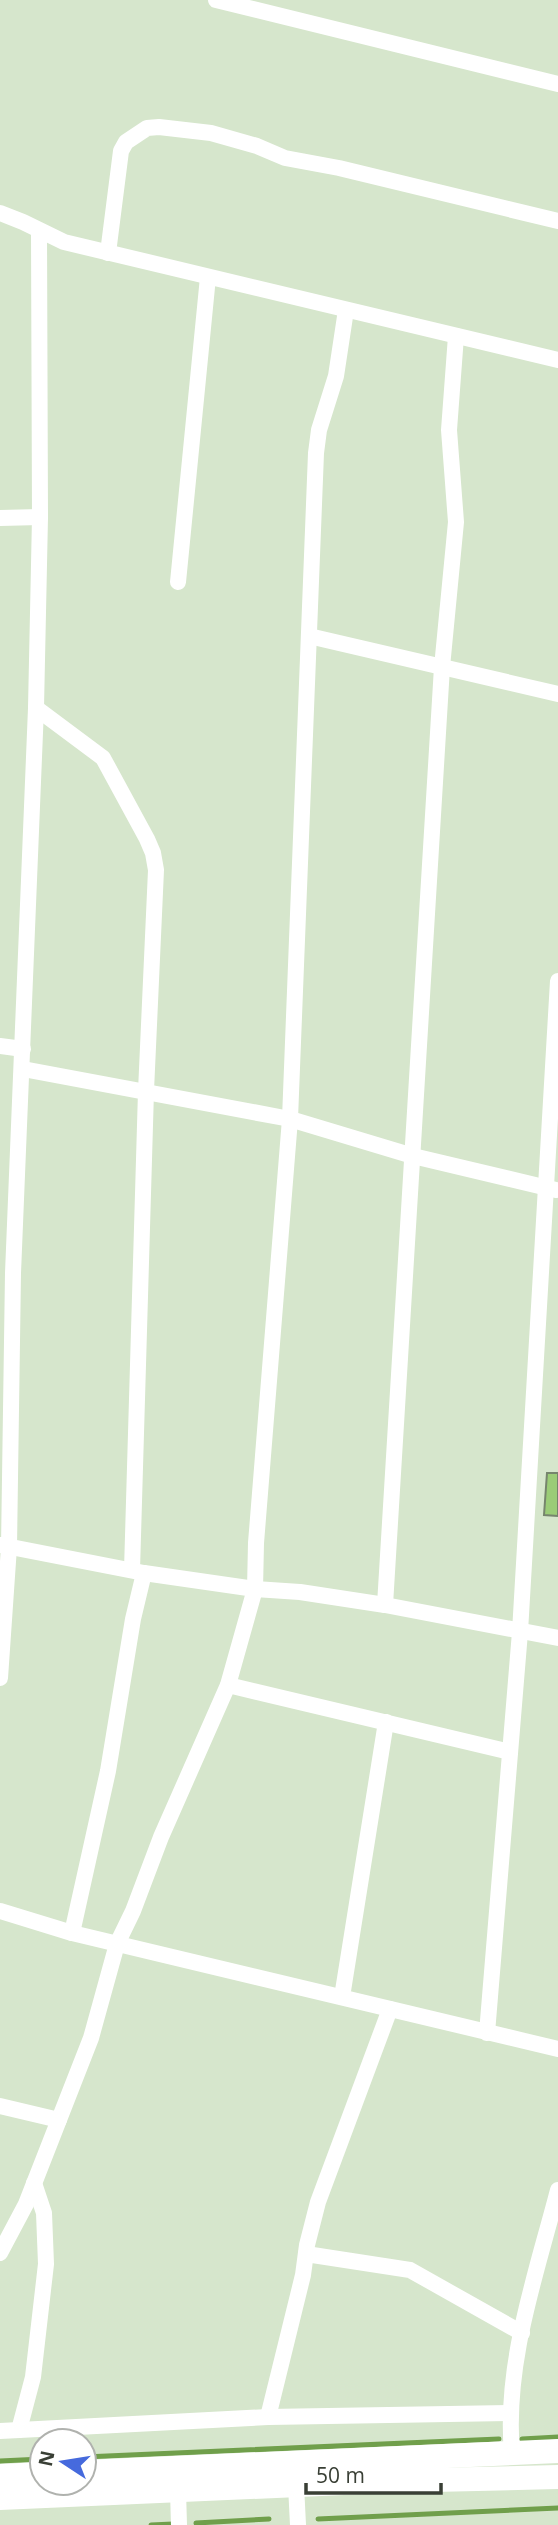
<svg xmlns="http://www.w3.org/2000/svg" width="558" height="2525" viewBox="0 0 558 2525" font-family="'Open Sans',sans-serif">
<style>
.lines{fill:none;stroke-linecap:round;stroke-linejoin:round}
.stream{stroke:#709f4b;stroke-width:5}
.building{fill:#9bcc77;stroke:#76856d;stroke-width:2}
.minor{stroke:#fff;stroke-width:16}
.primary{stroke:#fff;stroke-width:24}
</style>
<rect width="100%" height="100%" fill="#d6e6cc"/>
<g class="lines">
<g class="stream">
<polyline points="522,2439 558,2437"/>
<polyline points="84,2457 499,2439"/>
<polyline points="0,2461 42,2459"/>
<polyline points="318,2519 558,2508"/>
<polyline points="196,2523 269,2519"/>
<polyline points="151,2525 173,2524"/>
</g>
</g>
<polygon class="building" points="547,1473 558,1473 558,1516 544,1515"/>
<g class="lines">
<g class="minor">
<polyline points="216,0 558,84"/>
<polyline points="0,213 23,222 64,242 558,360"/>
<polyline points="108,253 121,151 126,142 147,128 159,127 211,133 257,146 285,158 339,168 558,221"/>
<polyline points="0,518 40,517"/>
<polyline points="178,582 208,277"/>
<polyline points="309,636 558,694"/>
<polyline points="36,708 103,758 147,839 153,853 156,870 146,1091 132,1570"/>
<polyline points="0,1046 23,1049"/>
<polyline points="23,1069 290,1119 413,1156 556,1190"/>
<polyline points="1,1545 144,1573 255,1589 300,1592 385,1605 558,1638"/>
<polyline points="385,1605 442,667 456,522 449,430 456,336"/>
<polyline points="0,1678 9,1547 13,1273 36,708 40,517 39,232"/>
<polyline points="228,1685 510,1752"/>
<polyline points="0,1911 72,1933 558,2049"/>
<polyline points="72,1933 108,1771 133,1619 144,1573"/>
<polyline points="342,1997 386,1722"/>
<polyline points="487,2033 520,1632 558,981"/>
<polyline points="0,2106 59,2120"/>
<polyline points="0,2253 26,2204 91,2038 117,1944 133,1911 161,1837 228,1685 255,1589 256,1543 290,1119 316,453 319,430 336,376 346,310"/>
<polyline points="306,2254 410,2270 522,2333"/>
<polyline points="268,2417 303,2275 307,2245 318,2202 390,2009"/>
<polyline points="19,2430 33,2377 46,2264 44,2213 34,2183"/>
<polyline points="0,2431 268,2417 509,2413"/>
<path d="M512 2453C504 2364 536 2275 558 2190"/>
<polyline points="296,2485 298,2525"/>
<polyline points="178,2491 179,2525"/>
</g>
<g class="primary">
<polyline points="84,2472 558,2451"/>
<polyline points="0,2476 42,2474"/>
<polyline points="0,2498 389,2481 558,2477"/>
</g>
</g>
<g transform="translate(63 2462) rotate(282)"><circle r="33" fill="#ffffff" stroke="#b0b2ae" stroke-width="2"/>
<path d="M0-5L12 26L0 18L-12 26Z" fill="#466add"/>
<text y="-10" font-size="19" font-weight="bold" text-anchor="middle" fill="#393f35">N</text>
</g>
<path d="M306 2483v10h135v-10" fill="none" stroke="#393f35" stroke-width="3.5"/>
<text x="316" y="2483" font-size="21" fill="#393f35" stroke="#ffffff" stroke-width="5" paint-order="stroke">50 m</text>
</svg>
